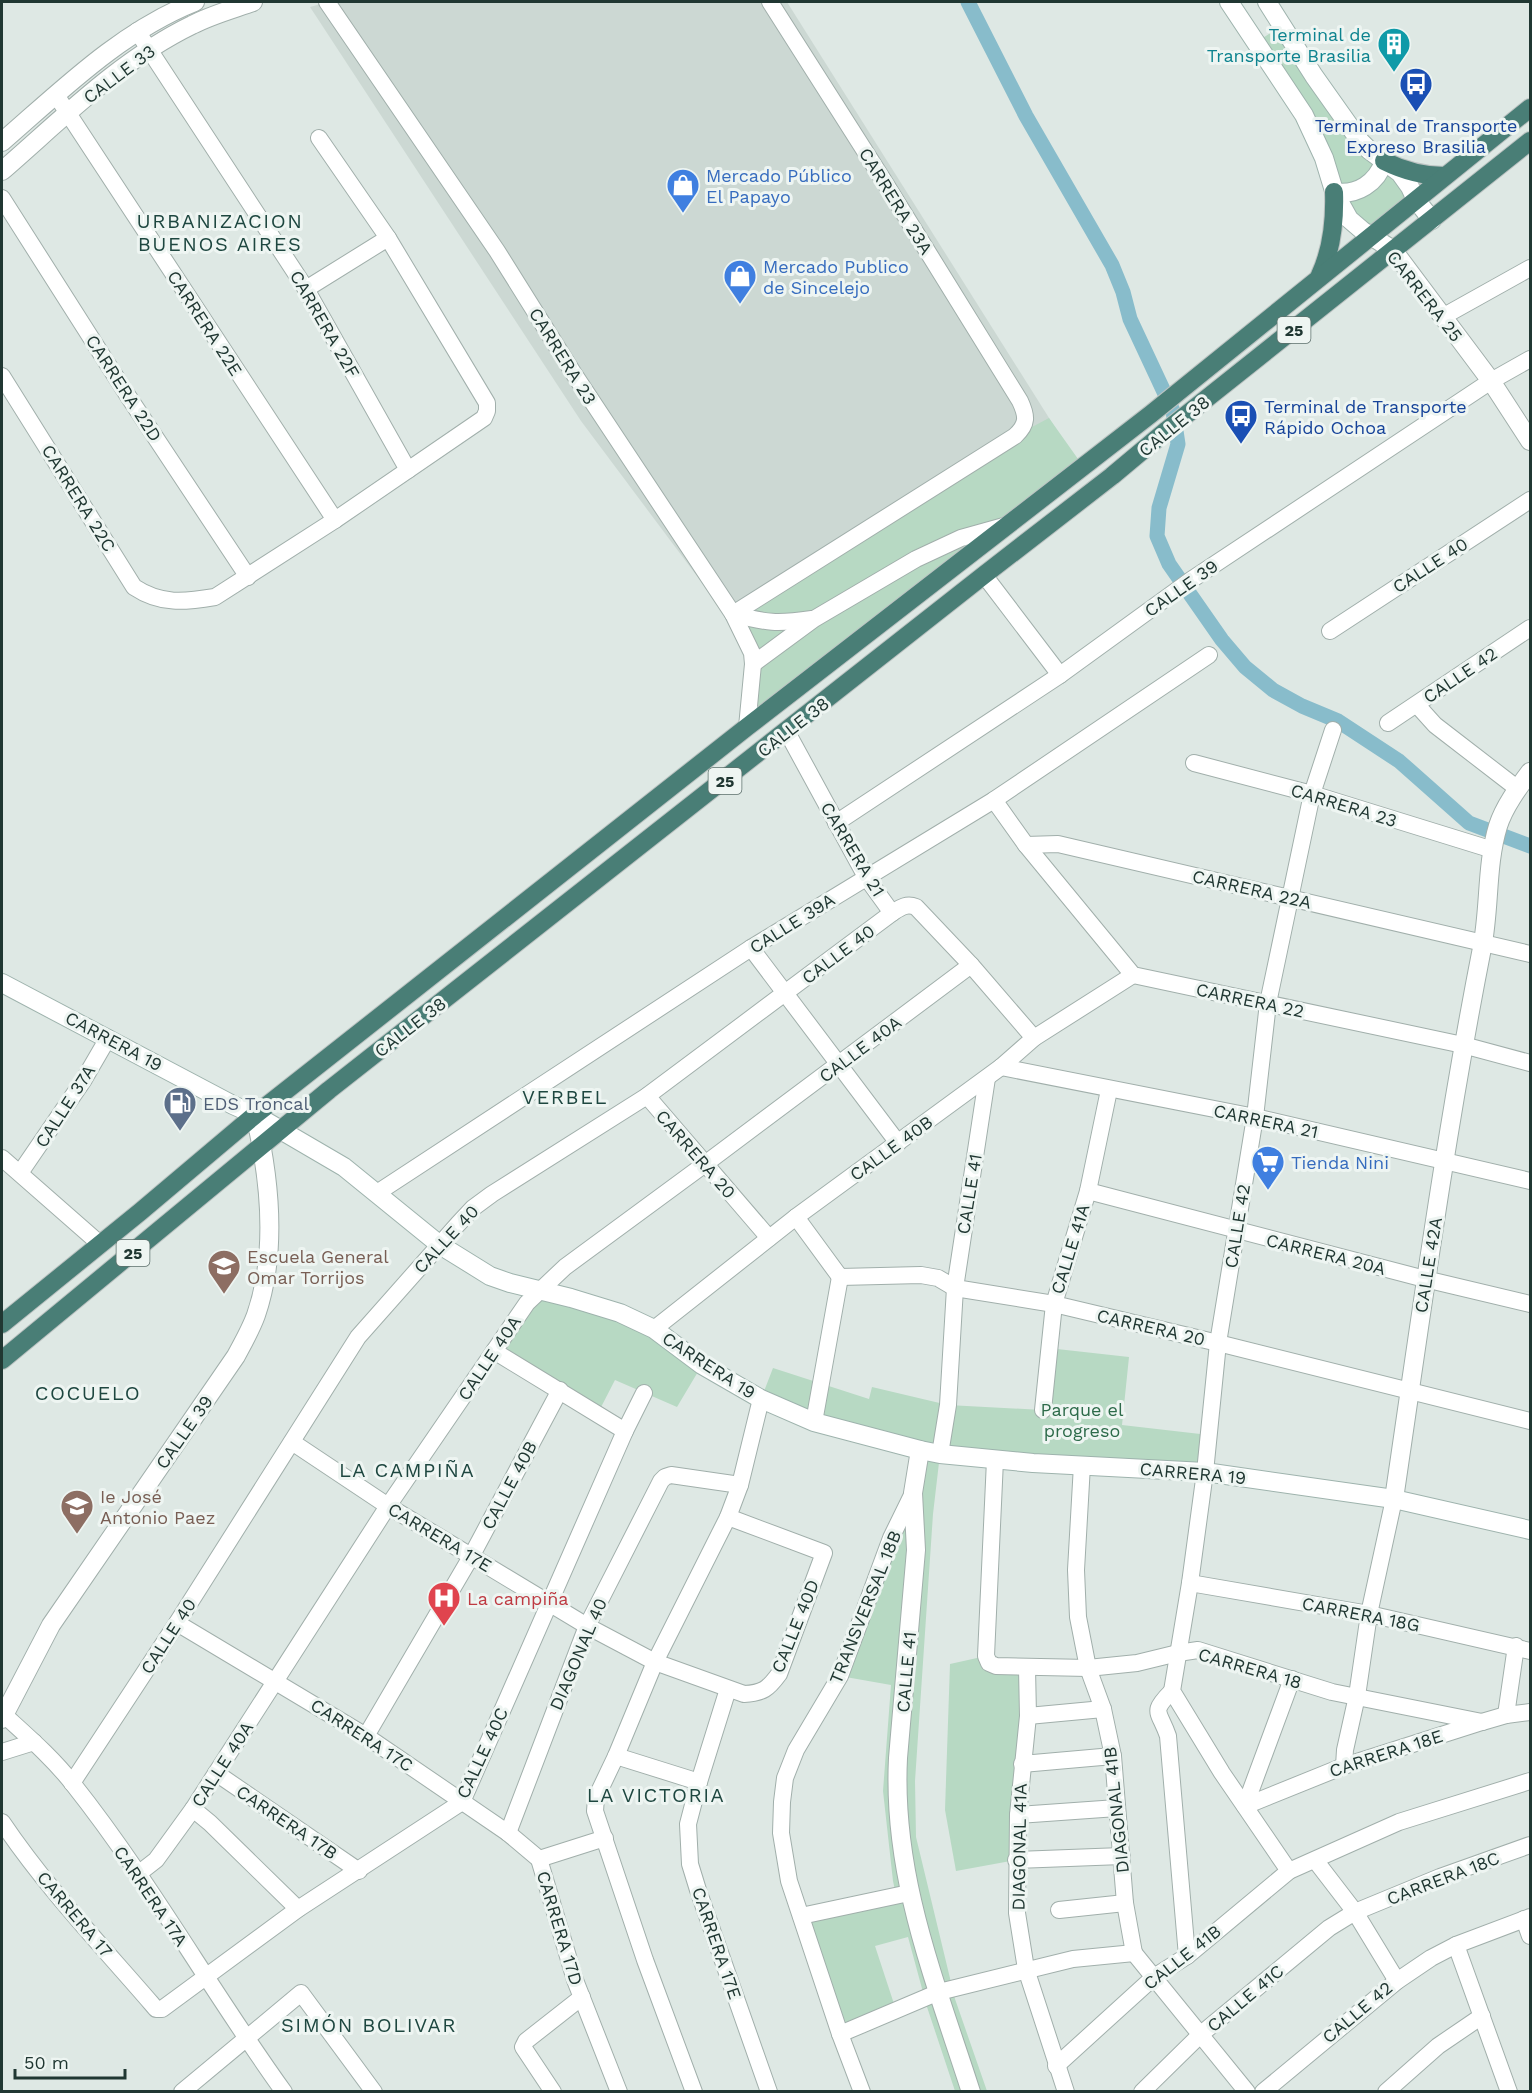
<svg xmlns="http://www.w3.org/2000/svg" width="1532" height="2093" viewBox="0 0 1532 2093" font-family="'Work Sans',sans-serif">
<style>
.built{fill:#ccd8d3}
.green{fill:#b7d9c3}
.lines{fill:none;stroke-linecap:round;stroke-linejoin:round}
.canal{stroke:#88bccb;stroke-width:15}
.minor-casing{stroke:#a1afab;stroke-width:18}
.tertiary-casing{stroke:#a1afab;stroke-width:20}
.secondary-casing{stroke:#9eb3ad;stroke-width:20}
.trunk-casing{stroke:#bcc3c2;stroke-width:20}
.minor{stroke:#fff;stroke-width:16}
.tertiary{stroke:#fff;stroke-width:18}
.secondary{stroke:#fff;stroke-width:18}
.trunk{stroke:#497e76;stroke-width:18}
.labels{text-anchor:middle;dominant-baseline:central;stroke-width:6;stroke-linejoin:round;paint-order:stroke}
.shield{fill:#eef5f2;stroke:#5e706c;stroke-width:1.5}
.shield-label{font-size:16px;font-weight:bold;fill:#203732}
.culture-label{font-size:18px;fill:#0d838f;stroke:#eef5f2;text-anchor:end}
.street-label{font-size:18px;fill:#203732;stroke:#eef5f2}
.transit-label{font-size:18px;fill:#164399;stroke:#eef5f2}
.shop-label{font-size:18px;fill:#366cbe;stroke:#eef5f2;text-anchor:start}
.service-label{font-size:18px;fill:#4e5e75;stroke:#eef5f2;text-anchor:start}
.education-label{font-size:18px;fill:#785e54;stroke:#eef5f2;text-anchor:start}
.park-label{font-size:18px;fill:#2d6b4a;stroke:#eef5f2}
.health-label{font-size:18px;fill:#be3a42;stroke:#eef5f2;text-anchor:start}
.neighbourhood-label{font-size:20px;letter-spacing:1.5px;fill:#1e4740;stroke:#eef5f2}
</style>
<rect width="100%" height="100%" fill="#dee8e4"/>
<polygon class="built" points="328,2 787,2 1056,429 735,627 581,421 310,7"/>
<g class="green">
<polygon points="1283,25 1416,200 1366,240 1324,158 1255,43"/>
<polygon points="1049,418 1083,466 747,727 753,665 733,614 1015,436"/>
<polygon points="538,1291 597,1305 702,1365 677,1407 615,1380 598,1413 494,1351"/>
<polygon points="1048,1348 1129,1357 1122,1425 1209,1435 1205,1472 940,1454 933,1514 915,1781 916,1837 955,1999 987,2091 955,2091 927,2007 908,1937 875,1946 896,2010 840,2034 801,1916 896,1895 893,1881 883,1791 891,1685 840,1676 920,1450 761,1399 773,1368 869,1399 872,1387 948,1405 1042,1410"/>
<polygon points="986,1656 1027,1668 1016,1860 956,1871 945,1810 950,1664"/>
</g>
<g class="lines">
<polyline class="canal" points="968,2 1026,116 1112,265 1123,292 1130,319 1173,411 1178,444 1159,508 1157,536 1169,564 1222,640 1245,667 1273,690 1302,706 1338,721 1399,761 1469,823 1530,846"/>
<g class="minor-casing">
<g id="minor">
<polyline points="327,2 497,251 574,374 733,614 752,653 753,664 747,727"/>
<polyline points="137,31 306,289 408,470"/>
<polyline points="56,95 335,520"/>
<polyline points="2,198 128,396 248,577"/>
<polyline points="306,289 388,238"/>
<polyline points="1444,316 1530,268"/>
<path d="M2 376 134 587C161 605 185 602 215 597L335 520 484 418 487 411V403L388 238 319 138"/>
<polyline points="984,575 1060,675"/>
<path d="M733 614 1015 436C1028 424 1027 416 1020 401L882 178 770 2"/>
<path d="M733 614C767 623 777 624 812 619"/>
<polyline points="1330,631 1530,500"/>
<polyline points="753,664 814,619 916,559 961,538 1004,526"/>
<polyline points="1417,705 1435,725 1518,789"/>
<polyline points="1388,723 1530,628"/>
<path d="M787 732 866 877 892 913C900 908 906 903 916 907L971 965 1034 1038"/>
<polyline points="1194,763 1312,794 1493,850"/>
<polyline points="994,800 1026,845 1133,975 1463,1045 1530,1063"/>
<polyline points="836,823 1060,675 1191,580 1491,381 1530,359"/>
<polyline points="1026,845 1058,844 1530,954"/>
<polyline points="751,948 898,1143"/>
<polyline points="1001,1067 1255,1117 1530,1181"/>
<polyline points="647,1096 769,1238"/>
<polyline points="2,1158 100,1244"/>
<polyline points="20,1173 83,1081 108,1038"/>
<polyline points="1088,1191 1425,1279 1530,1304"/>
<polyline points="377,1193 751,948 994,800 1209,655"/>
<polyline points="796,1217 840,1277 921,1275 938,1278 955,1288 1054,1304 1218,1343 1530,1421"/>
<polyline points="654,1329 796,1217 1001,1067 1034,1038 1133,975"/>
<polyline points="494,1351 625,1431"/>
<polyline points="1043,1410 1054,1304 1088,1191 1109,1090"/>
<polyline points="814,1422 840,1277"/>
<path d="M292 1442 388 1506 587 1626 655 1662 744 1694C763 1693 768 1689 779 1674L824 1553 728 1517"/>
<polyline points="940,1454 948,1405 955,1288 987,1078"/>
<polyline points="995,1460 986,1656 989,1663 996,1666 1088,1668 1137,1663 1178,1653 1198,1650 1332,1692 1482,1722"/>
<polyline points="1082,1465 1076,1570 1078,1617 1088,1668 1103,1709 1113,1756 1125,1903 1134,1953"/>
<polyline points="1190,1583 1369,1614 1530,1651"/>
<polyline points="177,1623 366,1736 508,1833 539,1859"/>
<polyline points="1027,1668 1028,1716 1018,1815 1017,1913 1026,1969 1066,2092"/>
<polyline points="728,1689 699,1782 688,1824 690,1864 698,1890 769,2092"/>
<path d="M1172 1691C1150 1713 1159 1710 1168 1736L1187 1956"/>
<path d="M2 1713C26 1735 52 1757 73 1784 150 1881 211 1991 284 2092"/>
<polyline points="1506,1715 1516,1646"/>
<polyline points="1028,1716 1103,1709"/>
<polyline points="366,1736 472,1555 560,1390"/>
<polyline points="2,1752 34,1742"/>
<polyline points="616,1756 699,1782"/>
<polyline points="1022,1764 1113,1756"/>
<polyline points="1344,1766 1345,1750 1357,1696 1369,1614 1394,1499"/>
<polyline points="216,1773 359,1871"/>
<polyline points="72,1783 177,1623 358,1337 458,1224 473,1208 492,1194 647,1096 892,913"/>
<polyline points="1245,1806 1344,1766 1482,1722 1506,1715 1530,1712"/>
<polyline points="1245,1806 1292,1679"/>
<polyline points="193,1809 210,1823 298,1909"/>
<polyline points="1018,1815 1117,1808"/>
<path d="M2 1822C45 1886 100 1944 151 2003L156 2009H162L298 1909 462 1802 625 1431 644 1393"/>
<polyline points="508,1833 587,1626 661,1481 665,1477 671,1475 740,1485"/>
<polyline points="539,1859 575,1980 619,2092"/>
<polyline points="539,1859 605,1838"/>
<polyline points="1016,1860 1122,1856"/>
<polyline points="1315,1860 1355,1912 1397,1981"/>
<polyline points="1289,1871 1222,1773 1172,1691 1190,1583 1205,1472 1218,1343 1255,1117 1268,1003 1312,794 1333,730"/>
<polyline points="138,1874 156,1860 193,1809 388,1506 527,1303 565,1267 705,1164 971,965"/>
<polyline points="1059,1910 1125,1903"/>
<polyline points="801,1916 909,1893"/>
<polyline points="1524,1919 1530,1936"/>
<polyline points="1456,1945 1509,2092"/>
<polyline points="1134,1953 1247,2092"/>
<polyline points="840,2034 939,1992 1073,1959 1134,1953"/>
<polyline points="1056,2066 1154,1977 1187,1956 1289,1871 1399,1822 1530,1781"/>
<polyline points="182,2092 301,1993 374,2092"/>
<polyline points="553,2092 523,2047 526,2041 582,1997"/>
<polyline points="694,2092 645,1960 595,1811 596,1798 616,1756 655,1662 728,1517 740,1485 761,1399"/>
<polyline points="862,2092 840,2034 789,1881 781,1833 782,1802 785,1778 796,1750 840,1676 891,1538 913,1493"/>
<polyline points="1142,2092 1200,2035 1329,1928 1355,1912 1440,1877 1530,1845"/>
<polyline points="1263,2092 1397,1981 1431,1958 1456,1945 1530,1917"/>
<polyline points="1386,2092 1438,2046 1482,2016"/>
</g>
</g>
<g class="tertiary-casing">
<g id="tertiary">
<path d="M2 142C62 90 120 32 195 2"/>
<path d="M2 171C62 119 120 60 192 25 211 15 233 9 253 2"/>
<polyline points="1393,250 1491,381 1530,441"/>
<path d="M920 1450 913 1493 916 1550 898 1758C892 1877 935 1980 971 2092"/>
<path d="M1394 1499C1421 1315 1446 1131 1482 948 1490 908 1486 865 1498 826 1504 807 1518 788 1530 772"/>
<path d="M2 1719 51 1625 236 1356C243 1343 251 1329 256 1315 278 1251 270 1179 255 1115"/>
</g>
</g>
<g class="secondary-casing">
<g id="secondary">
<polyline points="1229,2 1304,115 1324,158 1335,194 1349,219 1363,231 1393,250"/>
<polyline points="1267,2 1314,76 1360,141 1369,150 1400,173 1410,187 1416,200 1432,220"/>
<path d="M1334 192C1357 196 1377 183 1384 161"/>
<polyline points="2,983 233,1105 255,1115 344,1167 440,1245 490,1276 510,1283 571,1298 620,1313 654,1329 702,1365 761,1399 814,1422 920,1450 940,1454 1033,1463 1205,1472 1394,1499 1530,1530"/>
</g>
</g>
<g class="trunk-casing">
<g id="trunk">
<path d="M1384 161C1404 171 1423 176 1445 176"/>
<path d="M1320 275C1332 249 1335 221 1334 192"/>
<polyline points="2,1324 140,1212 255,1115 747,727 1151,414 1530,108"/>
<polyline points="2,1360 329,1090 984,575 1112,476 1167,430 1530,141"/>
</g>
</g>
<use href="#minor" class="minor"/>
<use href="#tertiary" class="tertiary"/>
<use href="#secondary" class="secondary"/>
<use href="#trunk" class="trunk"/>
</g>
<defs>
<g id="building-pin" transform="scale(1.725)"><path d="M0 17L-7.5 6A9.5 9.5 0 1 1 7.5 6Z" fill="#0f9aa8" stroke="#eef5f2"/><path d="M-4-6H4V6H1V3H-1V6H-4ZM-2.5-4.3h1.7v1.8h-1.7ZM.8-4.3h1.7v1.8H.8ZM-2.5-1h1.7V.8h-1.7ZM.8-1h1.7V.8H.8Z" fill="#fff"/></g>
<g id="bus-pin" transform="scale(1.725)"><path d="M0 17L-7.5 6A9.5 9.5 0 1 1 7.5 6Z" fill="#1a4fb4" stroke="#eef5f2"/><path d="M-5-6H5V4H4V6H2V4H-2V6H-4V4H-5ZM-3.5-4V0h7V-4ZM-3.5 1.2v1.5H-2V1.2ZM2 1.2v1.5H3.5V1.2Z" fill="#fff"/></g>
<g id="shop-pin" transform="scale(1.725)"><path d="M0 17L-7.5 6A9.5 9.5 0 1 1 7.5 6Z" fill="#3f7fe0" stroke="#eef5f2"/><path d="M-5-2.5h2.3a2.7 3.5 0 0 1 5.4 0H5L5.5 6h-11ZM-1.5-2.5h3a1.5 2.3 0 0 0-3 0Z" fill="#fff"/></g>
<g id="fuel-pin" transform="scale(1.725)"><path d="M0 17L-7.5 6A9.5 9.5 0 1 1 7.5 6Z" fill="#5c6f8a" stroke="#eef5f2"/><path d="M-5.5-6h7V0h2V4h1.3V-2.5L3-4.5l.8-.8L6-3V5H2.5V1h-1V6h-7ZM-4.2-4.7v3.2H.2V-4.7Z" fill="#fff"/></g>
<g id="supermarket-pin" transform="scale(1.725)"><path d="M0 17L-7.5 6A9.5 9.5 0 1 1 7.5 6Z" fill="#3f7fe0" stroke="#eef5f2"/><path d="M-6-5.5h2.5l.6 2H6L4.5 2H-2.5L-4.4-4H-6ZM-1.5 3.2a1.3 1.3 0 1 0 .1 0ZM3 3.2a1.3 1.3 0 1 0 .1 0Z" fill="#fff"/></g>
<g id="school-pin" transform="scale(1.725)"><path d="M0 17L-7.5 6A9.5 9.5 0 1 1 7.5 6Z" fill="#8d6e63" stroke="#eef5f2"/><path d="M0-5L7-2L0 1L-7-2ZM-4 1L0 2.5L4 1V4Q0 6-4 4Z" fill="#fff"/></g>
<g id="university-pin" transform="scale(1.725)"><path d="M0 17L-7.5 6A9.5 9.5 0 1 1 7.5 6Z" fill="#8d6e63" stroke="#eef5f2"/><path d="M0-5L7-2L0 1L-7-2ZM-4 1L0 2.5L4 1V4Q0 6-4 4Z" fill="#fff"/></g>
<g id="hospital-pin" transform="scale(1.725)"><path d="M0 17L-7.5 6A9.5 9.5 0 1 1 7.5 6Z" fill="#e0444e" stroke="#eef5f2"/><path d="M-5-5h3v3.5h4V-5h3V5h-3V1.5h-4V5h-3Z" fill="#fff"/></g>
</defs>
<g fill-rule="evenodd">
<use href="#building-pin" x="1394" y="44"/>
<use href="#bus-pin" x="1416" y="84"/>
<use href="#shop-pin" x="683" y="185"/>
<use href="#shop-pin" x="740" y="276"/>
<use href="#bus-pin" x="1241" y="416"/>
<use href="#fuel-pin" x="180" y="1103"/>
<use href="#supermarket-pin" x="1268" y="1162"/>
<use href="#school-pin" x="224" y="1266"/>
<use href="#university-pin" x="77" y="1506"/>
<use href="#hospital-pin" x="444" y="1598"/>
</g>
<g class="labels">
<g class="shield">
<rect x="1277.5" y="317" width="33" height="26" rx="4.5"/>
<rect x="708.5" y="768" width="33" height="26" rx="4.5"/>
<rect x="116.5" y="1240" width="33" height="26" rx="4.5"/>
</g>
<g class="shield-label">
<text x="1294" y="330">25</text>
<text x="725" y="781">25</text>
<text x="133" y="1253">25</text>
</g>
<g class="culture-label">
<text x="1371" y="34">Terminal de<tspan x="1371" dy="21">Transporte Brasilia</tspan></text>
</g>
<g class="street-label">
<text transform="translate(119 74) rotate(-37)">CALLE 33</text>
<text transform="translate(896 201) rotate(58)">CARRERA 23A</text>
<text transform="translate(1425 296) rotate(52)">CARRERA 25</text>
<text transform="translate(205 323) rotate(57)">CARRERA 22E</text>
<text transform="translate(325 324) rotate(60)">CARRERA 22F</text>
<text transform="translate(563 356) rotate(58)">CARRERA 23</text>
<text transform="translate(124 388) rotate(57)">CARRERA 22D</text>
<text transform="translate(1174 426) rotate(-39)">CALLE 38</text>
<text transform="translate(79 498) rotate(58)">CARRERA 22C</text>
<text transform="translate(1430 565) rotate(-33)">CALLE 40</text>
<text transform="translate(1181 588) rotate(-35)">CALLE 39</text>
<text transform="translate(1460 675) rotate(-34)">CALLE 42</text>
<text transform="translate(793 727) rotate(-38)">CALLE 38</text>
<text transform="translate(1344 805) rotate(17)">CARRERA 23</text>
<text transform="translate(853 849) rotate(59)">CARRERA 21</text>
<text transform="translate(1252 889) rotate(13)">CARRERA 22A</text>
<text transform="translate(792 923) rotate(-32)">CALLE 39A</text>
<text transform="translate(838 954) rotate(-37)">CALLE 40</text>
<text transform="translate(1250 1000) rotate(12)">CARRERA 22</text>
<text transform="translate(410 1027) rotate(-38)">CALLE 38</text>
<text transform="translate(114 1041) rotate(28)">CARRERA 19</text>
<text transform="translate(860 1049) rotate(-37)">CALLE 40A</text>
<text transform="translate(65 1106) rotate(-57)">CALLE 37A</text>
<text transform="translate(1266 1121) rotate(12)">CARRERA 21</text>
<text transform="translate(891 1148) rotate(-36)">CALLE 40B</text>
<text transform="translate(696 1154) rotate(49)">CARRERA 20</text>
<text transform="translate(969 1194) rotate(-81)">CALLE 41</text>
<text transform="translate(1237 1226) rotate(-81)">CALLE 42</text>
<text transform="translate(446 1239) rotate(-47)">CALLE 40</text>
<text transform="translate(1070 1249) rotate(-73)">CALLE 41A</text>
<text transform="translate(1326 1254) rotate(14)">CARRERA 20A</text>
<text transform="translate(1428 1265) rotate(-81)">CALLE 42A</text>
<text transform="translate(1151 1327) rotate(13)">CARRERA 20</text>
<text transform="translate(489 1358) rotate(-56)">CALLE 40A</text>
<text transform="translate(709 1365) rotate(33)">CARRERA 19</text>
<text transform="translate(184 1432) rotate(-55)">CALLE 39</text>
<text transform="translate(1193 1473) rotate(5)">CARRERA 19</text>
<text transform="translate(509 1485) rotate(-62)">CALLE 40B</text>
<text transform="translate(440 1537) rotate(31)">CARRERA 17E</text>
<text transform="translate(865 1607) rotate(-68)">TRANSVERSAL 18B</text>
<text transform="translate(1361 1614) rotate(11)">CARRERA 18G</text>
<text transform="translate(795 1626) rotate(-68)">CALLE 40D</text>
<text transform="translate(168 1636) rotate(-57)">CALLE 40</text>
<text transform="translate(578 1654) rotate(-67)">DIAGONAL 40</text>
<text transform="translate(1250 1668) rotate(16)">CARRERA 18</text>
<text transform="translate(906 1672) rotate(-85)">CALLE 41</text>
<text transform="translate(362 1735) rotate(33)">CARRERA 17C</text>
<text transform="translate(482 1753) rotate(-65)">CALLE 40C</text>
<text transform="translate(1386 1753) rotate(-18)">CARRERA 18E</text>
<text transform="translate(222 1764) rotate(-57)">CALLE 40A</text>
<text transform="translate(1116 1810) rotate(-96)">DIAGONAL 41B</text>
<text transform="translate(287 1822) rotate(34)">CARRERA 17B</text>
<text transform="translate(1019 1847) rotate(-89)">DIAGONAL 41A</text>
<text transform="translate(1443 1878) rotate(-21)">CARRERA 18C</text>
<text transform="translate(151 1896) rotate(56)">CARRERA 17A</text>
<text transform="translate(75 1914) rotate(50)">CARRERA 17</text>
<text transform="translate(560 1928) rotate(73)">CARRERA 17D</text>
<text transform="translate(717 1943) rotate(71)">CARRERA 17E</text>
<text transform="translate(1182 1957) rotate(-38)">CALLE 41B</text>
<text transform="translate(1245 1998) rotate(-40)">CALLE 41C</text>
<text transform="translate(1357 2012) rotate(-40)">CALLE 42</text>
</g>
<g class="transit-label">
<text x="1416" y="125">Terminal de Transporte<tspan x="1416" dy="21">Expreso Brasilia</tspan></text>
<text x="1264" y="406" text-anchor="start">Terminal de Transporte<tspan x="1264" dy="21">Rápido Ochoa</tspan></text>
</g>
<g class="shop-label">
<text x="706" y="175">Mercado Público<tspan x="706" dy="21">El Papayo</tspan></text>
<text x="763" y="266">Mercado Publico<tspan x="763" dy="21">de Sincelejo</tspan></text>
<text x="1291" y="1162">Tienda Nini</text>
</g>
<g class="service-label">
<text x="203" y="1103">EDS Troncal</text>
</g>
<g class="education-label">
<text x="247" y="1256">Escuela General<tspan x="247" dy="21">Omar Torrijos</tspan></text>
<text x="100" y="1496">Ie José<tspan x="100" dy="21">Antonio Paez</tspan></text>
</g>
<g class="park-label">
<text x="1082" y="1409">Parque el<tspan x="1082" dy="21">progreso</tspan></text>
</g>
<g class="health-label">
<text x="467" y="1598">La campiña</text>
</g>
<g class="neighbourhood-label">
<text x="220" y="221">URBANIZACION<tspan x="220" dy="23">BUENOS AIRES</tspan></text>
<text x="565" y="1097">VERBEL</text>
<text x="88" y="1393">COCUELO</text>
<text x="407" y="1470">LA CAMPIÑA</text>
<text x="656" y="1795">LA VICTORIA</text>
<text x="369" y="2025">SIMÓN BOLIVAR</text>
</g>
</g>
<rect width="1532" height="2093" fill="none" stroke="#203732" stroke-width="6"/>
<path d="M15 2069v9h110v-9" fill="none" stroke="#203732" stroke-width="3"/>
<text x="24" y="2069" font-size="18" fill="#203732" stroke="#eef5f2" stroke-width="4.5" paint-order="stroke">50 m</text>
</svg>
